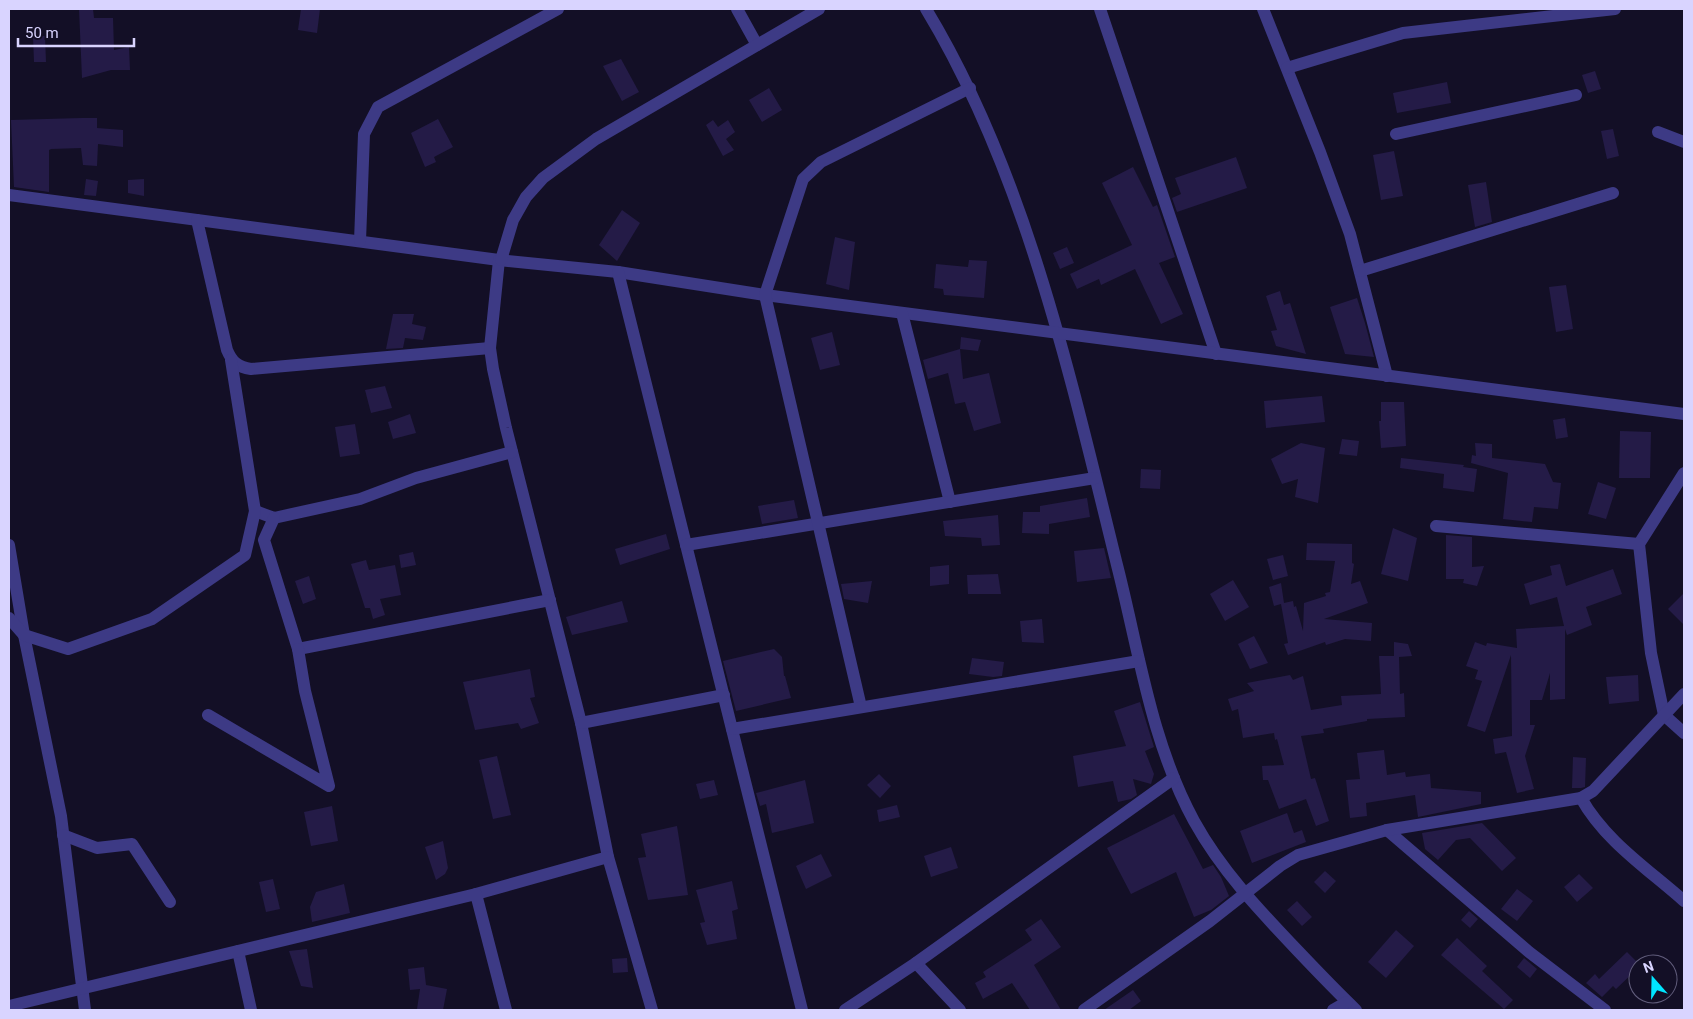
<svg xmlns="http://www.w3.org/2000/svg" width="1693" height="1019" viewBox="0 0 1693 1019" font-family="Roboto,sans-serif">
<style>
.building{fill:#241b47}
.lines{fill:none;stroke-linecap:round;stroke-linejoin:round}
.minor{stroke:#3d3a85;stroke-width:12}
</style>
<rect width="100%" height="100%" fill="#130f26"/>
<g class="building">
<polygon points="79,9 93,9 94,18 113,18 114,50 129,47 130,70 111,70 82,78"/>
<polygon points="301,9 320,9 317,33 298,30"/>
<polygon points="33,36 45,36 46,62 34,62"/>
<polygon points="621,59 639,92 622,101 603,66"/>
<polygon points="1595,71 1601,89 1588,93 1582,75"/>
<polygon points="1447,82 1451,103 1397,113 1393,93"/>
<polygon points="769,88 782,110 762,122 749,100"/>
<polygon points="82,118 97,118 97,128 123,130 123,147 98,144 97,166 83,165 81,148 51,149 49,150 49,192 14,187 11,120"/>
<polygon points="438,119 453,147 434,157 436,162 425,167 411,133"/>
<polygon points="713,120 718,127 728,120 735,132 726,139 734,150 723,156 706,125"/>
<polygon points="1613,129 1619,156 1607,159 1601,131"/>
<polygon points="1394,151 1403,196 1381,200 1373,155"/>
<polygon points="1236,157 1247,188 1177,212 1172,198 1181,194 1175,178"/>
<polygon points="1133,167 1153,207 1157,205 1175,257 1159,263 1183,314 1161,324 1135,269 1101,285 1099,279 1077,289 1070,274 1132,245 1102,183"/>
<polygon points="86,179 98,181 96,196 84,195"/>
<polygon points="144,179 144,196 128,193 128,180"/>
<polygon points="1486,182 1492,222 1475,227 1468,185"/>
<polygon points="622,210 640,223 617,261 599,245"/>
<polygon points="835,237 855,242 849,290 826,284"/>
<polygon points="1067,247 1074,263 1060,269 1053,253"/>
<polygon points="969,260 987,261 984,298 944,295 943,289 934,288 936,264 968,267"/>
<polygon points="1566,285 1573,329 1556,332 1549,287"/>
<polygon points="1280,291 1284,305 1290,303 1306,354 1276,346 1271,331 1277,330 1266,296"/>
<polygon points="1357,298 1365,323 1374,357 1345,354 1330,307"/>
<polygon points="393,314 414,314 412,324 426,327 423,340 405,338 403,348 386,349"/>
<polygon points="832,332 840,365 820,370 811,338"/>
<polygon points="961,337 981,340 978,351 960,349"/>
<polygon points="960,349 963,379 989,373 1001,423 974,431 965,402 955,404 948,373 928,379 923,360"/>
<polygon points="385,386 392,408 371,413 365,390"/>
<polygon points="1322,396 1325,422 1266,428 1264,401"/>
<polygon points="1381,402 1404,402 1406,446 1381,448 1379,421 1381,421"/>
<polygon points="410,414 416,433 393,439 388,422"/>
<polygon points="1565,418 1568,437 1556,439 1553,420"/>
<polygon points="355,424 360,454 340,457 335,427"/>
<polygon points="1620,431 1651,432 1650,478 1619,478"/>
<polygon points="1342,439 1359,441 1357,456 1339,454"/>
<polygon points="1301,443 1325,448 1318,503 1295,497 1298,479 1282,484 1271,459"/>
<polygon points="1475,443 1492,444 1492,458 1545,464 1553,482 1561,483 1558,509 1534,507 1532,522 1503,519 1508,473 1471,463 1472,455 1476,456"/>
<polygon points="1401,458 1464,465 1463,467 1477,469 1474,492 1443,488 1444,474 1400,468"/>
<polygon points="1141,469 1161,470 1160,489 1140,488"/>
<polygon points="1598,482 1616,488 1606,519 1588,514"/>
<polygon points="1087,498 1090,517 1049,524 1049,534 1022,533 1023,512 1040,512 1040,506"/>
<polygon points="794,500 798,518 762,524 758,506"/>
<polygon points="998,515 1000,545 982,546 981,538 945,536 943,521"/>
<polygon points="1393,528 1417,538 1408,581 1381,574"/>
<polygon points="666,534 670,549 620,565 615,549"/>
<polygon points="1446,535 1472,537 1472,567 1484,566 1477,586 1463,583 1464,579 1446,579"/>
<polygon points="1307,543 1352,544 1352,563 1354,564 1351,584 1360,581 1368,603 1324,619 1372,623 1371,641 1345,639 1326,645 1325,642 1288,655 1284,644 1288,643 1281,604 1274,606 1269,587 1281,583 1284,603 1293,601 1294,607 1296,606 1303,631 1304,603 1326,596 1325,593 1330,592 1335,561 1306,560"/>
<polygon points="1104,548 1111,578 1077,582 1074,551"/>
<polygon points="413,552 416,565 401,568 399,555"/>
<polygon points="1283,555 1288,576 1273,580 1267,559"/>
<polygon points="366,560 369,570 395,565 401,595 380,599 385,615 373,619 370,608 365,608 351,564"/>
<polygon points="1560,564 1566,586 1613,569 1622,594 1586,607 1592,625 1567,635 1565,629 1565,699 1550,700 1550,673 1542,700 1530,700 1530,725 1535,725 1525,756 1534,789 1517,793 1506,752 1495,754 1493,739 1512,736 1511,655 1485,732 1467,726 1482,681 1475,679 1478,670 1466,666 1475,642 1486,646 1487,643 1517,648 1516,629 1564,626 1557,597 1530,605 1524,584 1552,575 1550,566"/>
<polygon points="949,565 949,584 930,586 930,567"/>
<polygon points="998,574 1001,594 968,594 967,575"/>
<polygon points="309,576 316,599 303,604 295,581"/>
<polygon points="1233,580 1249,607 1225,621 1210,594"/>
<polygon points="872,581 868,603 844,599 841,584"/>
<polygon points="1684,593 1684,625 1668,609"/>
<polygon points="622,601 628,622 572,635 566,617"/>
<polygon points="1042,619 1044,643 1022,642 1020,621"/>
<polygon points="1254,636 1268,663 1250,669 1238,644"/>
<polygon points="1394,642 1408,644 1412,656 1399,657 1400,694 1404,693 1405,717 1367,719 1367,721 1323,729 1324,733 1301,736 1311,779 1315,778 1329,821 1316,826 1306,799 1279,809 1268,780 1263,780 1262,766 1284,765 1277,739 1275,740 1274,733 1243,738 1238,709 1232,711 1228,699 1254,691 1247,683 1290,675 1293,680 1303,676 1311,710 1342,705 1341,696 1381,694 1379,656 1394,656"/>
<polygon points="774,649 782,657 784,676 785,676 791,698 736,711 723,661"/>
<polygon points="972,658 1004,662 1002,676 993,677 969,674"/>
<polygon points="530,669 535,697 530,698 539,723 521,729 518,723 475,730 463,682"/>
<polygon points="1638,675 1639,701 1609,704 1606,677"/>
<polygon points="1140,702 1154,747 1145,751 1154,774 1151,784 1133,779 1137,795 1131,799 1118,802 1113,781 1078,787 1073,756 1126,746 1114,711"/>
<polygon points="1384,750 1387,775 1405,772 1406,777 1430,774 1431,788 1481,792 1481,804 1418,817 1415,795 1366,803 1367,816 1350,818 1346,780 1360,779 1357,753"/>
<polygon points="497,756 511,815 493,819 479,760"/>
<polygon points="1573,757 1586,758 1585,787 1581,788 1572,788"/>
<polygon points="879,774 891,786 880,798 867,785"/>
<polygon points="714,780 718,795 700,799 696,784"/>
<polygon points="805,780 814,823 772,833 766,804 760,806 756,793"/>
<polygon points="897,805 900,817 879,822 877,810"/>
<polygon points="332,806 338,841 311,846 304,812"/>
<polygon points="1287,813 1294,833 1302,830 1306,842 1252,863 1240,831"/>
<polygon points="1174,814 1203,869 1213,865 1221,877 1229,896 1211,910 1194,917 1176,872 1131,894 1107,848"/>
<polygon points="1482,823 1516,858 1502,871 1470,838 1456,840 1438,860 1425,849 1422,833"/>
<polygon points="677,826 688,895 648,900 638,858 646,857 641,834"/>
<polygon points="443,841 448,868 445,874 436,880 425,847"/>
<polygon points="951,847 958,868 931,877 924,856"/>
<polygon points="821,854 832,876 806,889 796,866"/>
<polygon points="1325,871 1336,881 1325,893 1314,882"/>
<polygon points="1579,874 1593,888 1577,902 1564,887"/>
<polygon points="273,879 280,909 266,912 259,882"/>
<polygon points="732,881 738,909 732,911 737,939 707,945 700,923 705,922 696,890"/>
<polygon points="344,884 350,913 312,922 310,907 316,892"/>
<polygon points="1517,889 1533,901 1517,921 1501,909"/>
<polygon points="1297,901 1312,917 1302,926 1287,910"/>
<polygon points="1469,911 1478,919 1470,928 1461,920"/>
<polygon points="1041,919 1061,947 1034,965 1061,1010 1030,1010 1012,983 983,999 975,983 986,977 983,972 1032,940 1025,930"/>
<polygon points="1396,930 1414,946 1386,978 1368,962"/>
<polygon points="1457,938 1487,966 1482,971 1513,1000 1504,1009 1441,955"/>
<polygon points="307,949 313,988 301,986 289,951"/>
<polygon points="1627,952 1639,964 1638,968 1616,989 1613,986 1602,997 1586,983 1595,974 1599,979"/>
<polygon points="627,958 628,972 613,973 612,959"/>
<polygon points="1524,958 1537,969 1530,978 1517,967"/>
<polygon points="424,967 426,985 447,989 443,1010 417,1009 420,989 410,990 408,969"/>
<polygon points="1133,990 1141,1001 1129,1010 1104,1010"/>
</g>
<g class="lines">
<g class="minor">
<polyline points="737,9 757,45"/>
<path d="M926 9C1026 174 1071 379 1117 565 1139 651 1151 742 1194 821 1221 870 1259 910 1298 951 1317 971 1336 991 1356 1010"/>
<polyline points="1100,9 1216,354"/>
<polyline points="1263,9 1320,152 1350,234 1387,376"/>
<polyline points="1287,68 1403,33 1615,9"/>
<polyline points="1658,132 1684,142"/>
<polyline points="1396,134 1576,95"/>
<polyline points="9,195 499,260 618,272 765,295 1684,414"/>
<path d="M197 220 227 350C232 362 238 367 251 369L490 348"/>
<polyline points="360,241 364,134 378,107 558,9"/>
<polyline points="499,260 490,348 493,369 506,428 581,723 608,857 652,1010"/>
<polyline points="501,260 513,220 526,197 543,178 596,139 819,9"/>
<polyline points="1360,271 1613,193"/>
<polyline points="618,272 802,1010"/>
<polyline points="902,313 950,502"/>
<polyline points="1684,473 1639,544 1651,653 1664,715 1684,733"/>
<polyline points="255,511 274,518 360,499 416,478 512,452"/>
<polyline points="274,518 264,540 298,649 550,600"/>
<polyline points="1436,526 1639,544"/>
<polyline points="9,545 24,635 61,816 85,1010"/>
<polyline points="686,545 1095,478"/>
<polyline points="9,618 24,635 68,649 152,619 245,555 255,511 231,360"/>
<polyline points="861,707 765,295 803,179 821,162 970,88"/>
<polyline points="208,715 329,786 305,691 298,649"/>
<polyline points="581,723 724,695"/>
<polyline points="732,729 1139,661"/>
<path d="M1581 798C1605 841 1648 869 1684 901"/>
<polyline points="1387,830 1529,952 1605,1010"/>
<polyline points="63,835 97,848 132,844 170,902"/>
<polyline points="476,894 608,857"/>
<polyline points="238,951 251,1010"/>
<polyline points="916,963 960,1010"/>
<polyline points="9,1006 476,894 506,1010"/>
<polyline points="845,1010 916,963 1174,778"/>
<polyline points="1084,1010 1210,921 1280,866 1298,855 1387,830 1581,798 1593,791 1684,694"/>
<polyline points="1333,1010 1347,1002"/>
</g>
</g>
<rect width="1693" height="1019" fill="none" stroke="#d9d4ff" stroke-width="20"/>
<g transform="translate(1653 979) rotate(340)"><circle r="24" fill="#130f26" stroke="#625e7d"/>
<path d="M0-4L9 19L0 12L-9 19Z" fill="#00e5ff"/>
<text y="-8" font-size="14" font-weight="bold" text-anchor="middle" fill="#d9d4ff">N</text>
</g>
<path d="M18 38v8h116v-8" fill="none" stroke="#d9d4ff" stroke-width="2.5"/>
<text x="25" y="38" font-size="15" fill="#d9d4ff" stroke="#130f26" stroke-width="4" paint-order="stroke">50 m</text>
</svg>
